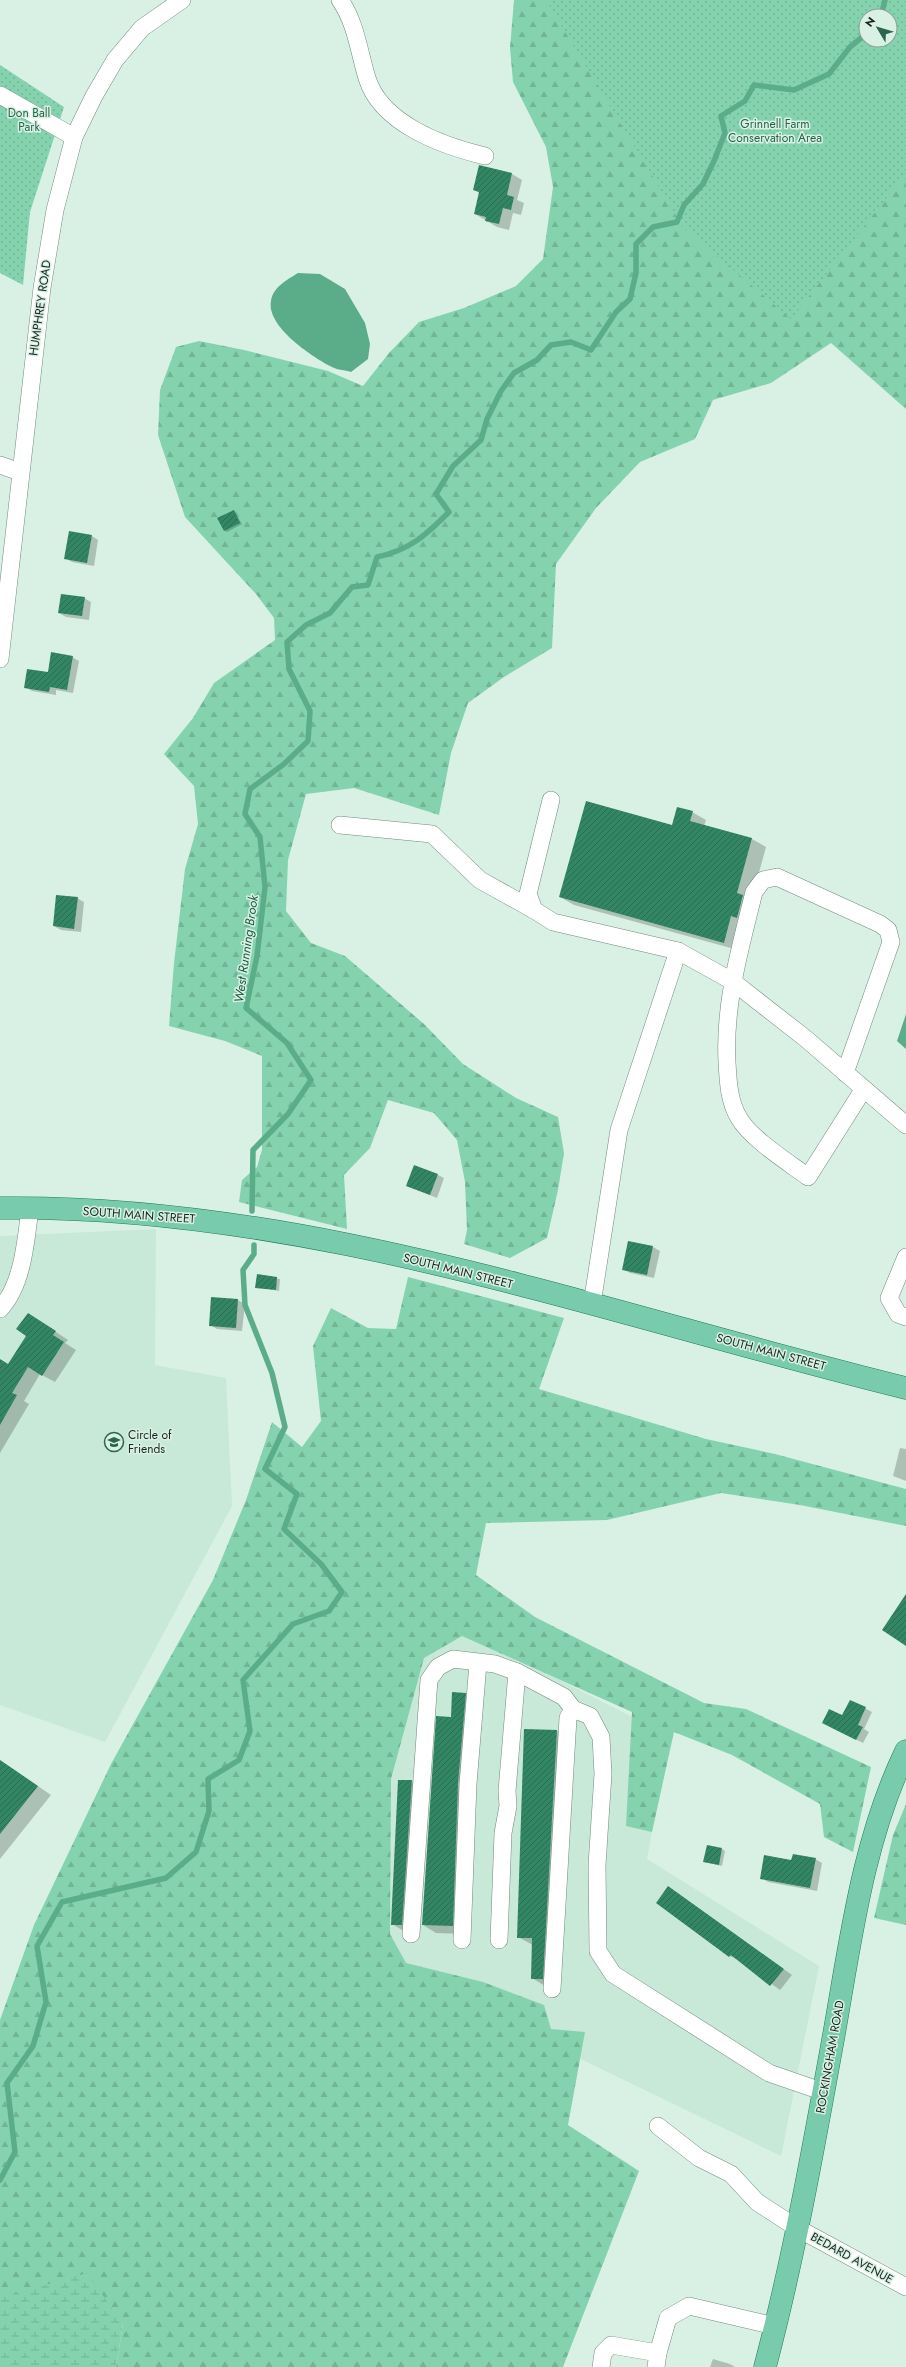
<svg xmlns="http://www.w3.org/2000/svg" width="906" height="2367" viewBox="0 0 906 2367" font-family="Jost,sans-serif">
<style>
.built{fill:#c8e8d8}
.forest{fill:url(#forest-firs);fill-rule:evenodd}
.wetland{fill:url(#wetland-marsh)}
.park{fill:url(#park-dots);fill-rule:evenodd}
.water{fill:#5bac88}
.shadow{fill:#0003}
.lines{fill:none;stroke-linecap:round;stroke-linejoin:round}
.stream{stroke:#5bac88;stroke-width:5.5}
.building{fill:url(#building-hatch)}
.minor-casing{stroke:#73897e;stroke-width:18}
.major-casing{stroke:#1e7a59;stroke-width:23}
.minor{stroke:#fff;stroke-width:17}
.major{stroke:#79cbae;stroke-width:22}
.labels{text-anchor:middle;dominant-baseline:central;stroke-width:3;stroke-linejoin:round;paint-order:stroke}
.park-label{font-size:12px;fill:#266349;stroke:#d9f1e4}
.street-label{font-size:12px;fill:#1b2420;stroke:#d9f1e4}
.poi-label{font-size:12px;fill:#1b2420;stroke:#d9f1e4;text-anchor:start}
.water-label{font-size:13px;font-style:italic;fill:#1b5940;stroke:#d9f1e4}
</style>
<defs>
<pattern id="forest-firs" width="22" height="20" patternUnits="userSpaceOnUse"><rect width="22" height="20" fill="#85d3ae"/><path d="M5 1l3.5 6h-7zM16 11l3.5 6h-7z" fill="#72b595"/></pattern>
<pattern id="wetland-marsh" width="20" height="14" patternUnits="userSpaceOnUse"><rect width="20" height="14" fill="#85d3ae"/><path d="M1 5h8M5 5V1M11 12h8M15 12V8" fill="none" stroke="#72b595"/></pattern>
<pattern id="park-dots" width="8" height="8" patternUnits="userSpaceOnUse"><rect width="8" height="8" fill="#85d3ae"/><path d="M2 2h.1M6 6h.1" fill="none" stroke="#72b595" stroke-width="1.8" stroke-linecap="round"/></pattern>
<pattern id="building-hatch" width="6" height="6" patternUnits="userSpaceOnUse"><rect width="6" height="6" fill="#338664"/><path d="M-1 1l2-2M0 6l6-6M5 7l2-2" fill="none" stroke="#2a6d52"/></pattern>
</defs>
<rect width="100%" height="100%" fill="#d9f1e4"/>
<g class="built">
<polygon points="156,1229 155,1365 226,1378 232,1506 105,1742 0,1705 0,1236"/>
<polygon points="377,1586 669,1736 647,1859 819,1966 781,2156 242,1895"/>
</g>
<g class="forest">
<path d="M514 0H906V409L831 343 771 383 713 400 695 439 640 462 596 508 556 564 552 648 504 677 468 703 451 753 439 815 354 788 306 794 288 860 286 911 311 943 345 956 424 1024 463 1064 516 1098 558 1117 564 1153 558 1190 547 1238 510 1258 464 1244 467 1230 465 1182 457 1140 434 1113 388 1100 370 1148 344 1175 347 1229 239 1202 242 1180 257 1167 262 1150V1056L225 1041 169 1026 174 963 185 869 198 824 194 786 164 754 193 718 214 683 275 640 274 618 256 594 185 517 158 435 160 390 176 347 199 341 244 350 328 371 363 386 389 353 419 322 464 308 516 286 543 259 553 187 546 147 513 82 510 48ZM866 16H890V40H866Z"/>
<polygon points="408,1277 564,1318 539,1389 706,1439 775,1454 906,1489 906,1526 800,1505 721,1493 607,1520 486,1523 476,1575 535,1617 704,1703 746,1709 871,1767 853,1852 824,1837 820,1804 732,1755 674,1732 652,1832 626,1826 632,1712 462,1636 424,1658 391,1779 390,1934 406,1963 483,1982 544,2005 551,2029 585,2032 568,2125 639,2171 563,2367 116,2367 123,2324 0,2298 0,2020 34,1925 111,1764 213,1580 246,1500 272,1422 302,1447 321,1421 313,1346 331,1308 368,1328 396,1329"/>
<polygon points="906,1804 906,1925 874,1918 893,1835"/>
</g>
<polygon class="wetland" points="87,2273 123,2324 116,2367 0,2367 0,2298"/>
<g class="park">
<path d="M546 0H906V173L791 319 683 227ZM866 16H890V40H866Z"/>
<polygon points="0,65 64,107 30,212 23,285 0,273"/>
</g>
<g class="water">
<path d="M298 273 320 274 345 289 365 323 370 344 368 359 351 372C345 370 336 370 330 366 311 356 266 326 271 301 273 287 287 280 298 273Z"/>
<polygon points="906,1014 906,1049 897,1041"/>
</g>
<g class="shadow">
<polygon points="512,174 522,180 517,200 524,203 521,215 513,213 509,230 497,227 475,214 480,193 474,190"/>
<polygon points="234,511 242,524 227,532 224,530"/>
<polygon points="92,536 98,540 94,566 72,562 65,558"/>
<polygon points="84,598 91,602 89,620 66,617 59,613"/>
<polygon points="72,657 79,661 73,693 56,690 56,695 32,691 25,687"/>
<polygon points="692,812 706,820 704,826 752,839 766,847 738,950 574,905 560,897"/>
<polygon points="77,898 84,902 81,932 61,930 54,926"/>
<polygon points="438,1175 444,1178 437,1198 407,1186"/>
<polygon points="629,1242 653,1247 660,1251 654,1278 630,1273 623,1269"/>
<polygon points="258,1276 280,1279 279,1291 257,1287"/>
<polygon points="238,1300 245,1304 242,1331 217,1329 210,1325"/>
<polygon points="41,1322 68,1340 65,1343 76,1350 55,1382 40,1374 24,1401 29,1404 0,1453 0,1361 8,1365"/>
<polygon points="900,1448 906,1449 906,1481 893,1476"/>
<polygon points="465,1694 479,1702 466,1934 436,1933 423,1925 452,1718"/>
<polygon points="851,1701 872,1712 864,1729 869,1732 863,1743 830,1727 843,1717"/>
<polygon points="525,1730 557,1731 571,1739 545,1986 532,1978 533,1945 518,1937"/>
<polygon points="0,1760 51,1795 0,1859"/>
<polygon points="412,1781 422,1787 412,1931 402,1930 392,1924"/>
<polygon points="722,1849 725,1851 722,1866 705,1862"/>
<polygon points="815,1859 822,1863 817,1891 768,1882 761,1878"/>
<polygon points="668,1887 792,1975 780,1990 740,1961 730,1956"/>
<polygon points="713,2359 730,2364 735,2367 710,2367"/>
</g>
<g class="lines">
<g class="stream">
<polyline points="881,16 885,0"/>
<path d="M252 1211 253 1150 288 1114 311 1080 287 1043 246 1008 257 956 265 887 260 837 245 814 250 789 284 764 308 741 310 711 289 669 287 642 306 625 330 613 352 587 368 585 377 557C410 550 426 535 449 512L436 494 453 466 481 440 487 419 501 391 514 373 537 360 551 345 571 342 591 350 616 312 630 299 636 273V244L653 227 677 222 684 205 703 184 714 161 725 133 721 116 745 101 754 85 794 90 829 74 850 47 866 34"/>
<polyline points="0,2180 15,2152 7,2083 33,2046 46,2002 37,1946 62,1902 166,1878 196,1852 209,1811 208,1779 239,1760 250,1731 243,1680 293,1624 329,1611 342,1592 321,1564 284,1529 297,1494 265,1469 285,1427 272,1373 245,1305 243,1270 254,1254 254,1245"/>
</g>
</g>
<g class="building">
<polygon points="479,165 512,173 507,195 514,197 511,210 503,208 499,224 485,221 486,217 474,214 479,192 473,190"/>
<polygon points="234,510 240,523 224,531 217,518"/>
<polygon points="69,531 92,535 87,563 64,559"/>
<polygon points="61,594 85,597 82,616 58,613"/>
<polygon points="51,652 73,656 67,690 50,687 49,692 24,688 27,669 48,672"/>
<polygon points="586,801 672,825 677,807 693,811 690,821 752,838 737,893 743,895 737,918 731,916 724,943 559,897"/>
<polygon points="56,895 78,897 74,929 53,926"/>
<polygon points="414,1165 438,1174 430,1195 406,1186"/>
<polygon points="628,1241 653,1246 647,1275 622,1270"/>
<polygon points="257,1274 277,1277 276,1290 255,1288"/>
<polygon points="211,1297 238,1299 236,1328 209,1326"/>
<polygon points="28,1313 56,1331 53,1335 64,1342 42,1376 28,1367 12,1393 17,1395 0,1425 0,1359 8,1364 26,1336 16,1329"/>
<polygon points="906,1594 906,1646 882,1630"/>
<polygon points="452,1692 466,1693 458,1783 453,1926 422,1925 436,1716 451,1717"/>
<polygon points="850,1700 866,1707 858,1725 863,1727 856,1740 822,1723 829,1709 842,1715"/>
<polygon points="524,1729 557,1730 543,1979 531,1979 532,1938 517,1938"/>
<polygon points="0,1760 38,1786 0,1834"/>
<polygon points="398,1780 412,1780 402,1925 391,1925"/>
<polygon points="707,1845 722,1848 719,1865 703,1862"/>
<polygon points="793,1854 816,1858 810,1888 760,1879 764,1855 791,1860"/>
<polygon points="668,1886 784,1969 770,1986 731,1955 729,1957 656,1903"/>
</g>
<g class="lines">
<g class="minor-casing">
<g id="minor">
<path d="M340 0C356 23 359 52 367 78 381 124 443 146 485 156"/>
<polyline points="0,95 74,137"/>
<polyline points="0,465 20,472"/>
<polyline points="0,659 42,288 55,210 74,137 94,96 115,60 142,28 182,0"/>
<polyline points="551,800 528,894 534,910 553,922 678,951 732,981 805,1038 906,1125"/>
<polyline points="340,825 432,834 480,880 534,910"/>
<path d="M845 1073 891 942 888 930 880 924 777 877 763 880 754 892C740 949 724 1003 727 1062 728 1081 729 1102 739 1118 750 1138 789 1163 808 1177L863 1090"/>
<polyline points="906,1257 889,1298 898,1314 906,1317"/>
<polyline points="592,1304 619,1130 678,951"/>
<path d="M0 1309C23 1285 26 1240 30 1208"/>
<polyline points="411,1934 429,1680 438,1667 453,1659 495,1664 517,1672 564,1697 573,1709 590,1716 601,1737 603,1774 597,1865 598,1951 613,1974 769,2073 824,2092"/>
<polyline points="462,1940 468,1784 478,1663"/>
<polyline points="499,1940 503,1833 508,1806 507,1791 517,1672"/>
<polyline points="552,1989 568,1718 573,1709"/>
<polyline points="658,2126 699,2158 731,2174 757,2202 797,2228 906,2287"/>
<polyline points="601,2367 603,2353 611,2345 658,2353 668,2318 689,2306 775,2326"/>
<polyline points="656,2367 658,2353"/>
</g>
</g>
<g class="major-casing">
<g id="major">
<path d="M0 1208C311 1204 608 1315 906 1388"/>
<path d="M765 2367C794 2257 814 2145 834 2034 851 1938 863 1840 906 1751"/>
</g>
</g>
<use href="#minor" class="minor"/>
<use href="#major" class="major"/>
</g>
<defs>
<g id="school-ring" transform="scale(1)"><circle r="9.5" fill="#d9f1e4" stroke="#2c644c" stroke-width="1.5"/><path d="M0-5L7-2L0 1L-7-2ZM-4 1L0 2.5L4 1V4Q0 6-4 4Z" fill="#2c644c"/></g>
</defs>
<g fill-rule="evenodd">
<use href="#school-ring" x="114" y="1442"/>
</g>
<g class="labels">
<g class="park-label">
<text x="29" y="113">Don Ball<tspan x="29" dy="14">Park</tspan></text>
<text x="775" y="124">Grinnell Farm<tspan x="775" dy="14">Conservation Area</tspan></text>
</g>
<g class="street-label">
<text transform="translate(40 308) rotate(-82)">HUMPHREY ROAD</text>
<text transform="translate(139 1215) rotate(4)">SOUTH MAIN STREET</text>
<text transform="translate(458 1271) rotate(14)">SOUTH MAIN STREET</text>
<text transform="translate(771 1352) rotate(15)">SOUTH MAIN STREET</text>
<text transform="translate(830 2057) rotate(-80)">ROCKINGHAM ROAD</text>
<text transform="translate(852 2258) rotate(29)">BEDARD AVENUE</text>
</g>
<g class="poi-label">
<text x="128" y="1435">Circle of<tspan x="128" dy="14">Friends</tspan></text>
</g>
<g class="water-label">
<text transform="translate(246 949) rotate(-82)">West Running Brook</text>
</g>
</g>
<g transform="translate(878 28) rotate(308)"><circle r="19" fill="#d9f1e4" stroke="#8d9f96"/>
<path d="M0-3L7 15L0 10L-7 15Z" fill="#2c644c"/>
<text y="-6" font-size="11" font-weight="bold" text-anchor="middle" fill="#1b2420">N</text>
</g>
</svg>
